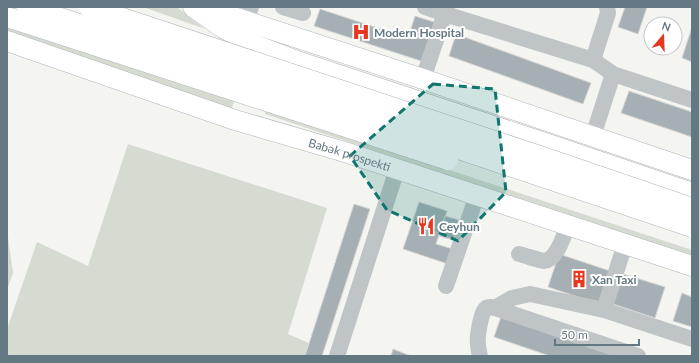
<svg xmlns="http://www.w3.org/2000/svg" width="699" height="363" viewBox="0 0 699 363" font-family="Lato,sans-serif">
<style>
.green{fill:#d6dbd1}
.building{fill:#a6b0b4;stroke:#d6d5d3}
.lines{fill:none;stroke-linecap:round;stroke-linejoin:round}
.major-casing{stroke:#b0b6b9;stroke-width:21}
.minor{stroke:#bfc4c6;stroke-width:16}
.major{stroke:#fff;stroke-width:20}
.major-bridge-casing{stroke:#b0b6b9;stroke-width:21;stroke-linecap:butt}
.major-bridge{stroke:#fff;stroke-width:20}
.marked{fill:#0f766e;fill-opacity:0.2;stroke:#0f766e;stroke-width:3;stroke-dasharray:8 5;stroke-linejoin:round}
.labels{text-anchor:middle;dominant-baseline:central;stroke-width:4;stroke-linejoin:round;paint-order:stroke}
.poi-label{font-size:12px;font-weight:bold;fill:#637882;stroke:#fff;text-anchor:start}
.street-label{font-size:12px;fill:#637882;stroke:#fff}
</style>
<rect width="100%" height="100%" fill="#f4f4f0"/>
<g class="green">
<polygon points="143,7 177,7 205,29"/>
<polygon points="7,24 235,99 231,110 7,33"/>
<polygon points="265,109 692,250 692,257 265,114"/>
<polygon points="128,144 327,208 288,334 309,343 305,356 10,356 7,353 7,329 37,242 88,266"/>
<polygon points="7,230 13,273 7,290"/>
</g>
<g class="building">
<polygon points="625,7 647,7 638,34 618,27"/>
<polygon points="320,9 408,38 415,16 437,23 424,62 314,26"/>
<polygon points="692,27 692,62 682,58"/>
<polygon points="456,34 591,83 583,104 449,56"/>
<polygon points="629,91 692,112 692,137 621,113"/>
<polygon points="419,202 447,211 436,244 453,249 448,264 403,249"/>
<polygon points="354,204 370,209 322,356 305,356"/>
<polygon points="445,216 459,220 453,240 439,236"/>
<polygon points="559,254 610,271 599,304 548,287"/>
<polygon points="623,274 665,287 655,318 613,304"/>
<polygon points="682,293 692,297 692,327 673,321"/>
<polygon points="502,314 623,356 550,356 494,337"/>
<polygon points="393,349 411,356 391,356"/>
</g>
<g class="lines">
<g class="major-casing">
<g id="major">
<polyline points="193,7 223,28 253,44 300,62 542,142 692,193"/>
<polyline points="206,8 423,79 692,170"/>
<polyline points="7,17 29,24"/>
<path id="s1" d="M7 41 235 120 348 153 692 266"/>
</g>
</g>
<g class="minor">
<polyline points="283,7 303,13"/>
<polyline points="425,7 445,14 593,60 613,74 692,100"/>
<polyline points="246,21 251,7"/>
<polyline points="593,60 608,13 607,7"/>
<polyline points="423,79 447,7"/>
<polyline points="593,136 613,74"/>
<path d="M519 254C524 255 541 261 544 261 557 260 564 235 568 225"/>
<polyline points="446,286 477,195"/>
<polyline points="495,308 512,298 530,294 604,310 692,339"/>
<polyline points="604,310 625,244"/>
<polyline points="337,356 397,169"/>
<path d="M480 356C479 352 478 347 478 343 477 337 481 311 486 308 488 307 492 307 495 308L638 356"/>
</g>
<use href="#major" class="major"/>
<g class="major-bridge-casing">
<g id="major-bridge">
<polyline points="27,7 351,113 692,227"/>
<polyline points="89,7 540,156 692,208"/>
<polyline points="29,24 448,160"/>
</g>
</g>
<use href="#major-bridge" class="major-bridge"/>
</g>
<path class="marked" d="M433 84 495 89 506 192 458 241 387 210 350 156Z"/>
<defs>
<g id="hospital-bare" transform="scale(1.38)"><path d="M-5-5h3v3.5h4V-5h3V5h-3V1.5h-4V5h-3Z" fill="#e6371f" stroke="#fff" stroke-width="2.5" paint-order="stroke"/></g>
<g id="restaurant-bare" transform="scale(1.38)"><path d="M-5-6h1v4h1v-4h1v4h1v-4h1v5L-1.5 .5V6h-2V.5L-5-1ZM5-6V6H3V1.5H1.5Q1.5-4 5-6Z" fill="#e6371f" stroke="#fff" stroke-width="2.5" paint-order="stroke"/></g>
<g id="building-bare" transform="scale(1.38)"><path d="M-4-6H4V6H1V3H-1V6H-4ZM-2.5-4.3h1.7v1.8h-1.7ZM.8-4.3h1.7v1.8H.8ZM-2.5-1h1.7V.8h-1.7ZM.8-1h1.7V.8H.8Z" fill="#e6371f" stroke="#fff" stroke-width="2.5" paint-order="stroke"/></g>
</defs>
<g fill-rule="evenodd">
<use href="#hospital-bare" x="361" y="32"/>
<use href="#restaurant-bare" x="426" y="226"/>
<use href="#building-bare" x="579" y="279"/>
</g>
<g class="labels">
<g class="poi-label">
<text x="374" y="32">Modern Hospital</text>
<text x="439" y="226">Ceyhun</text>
<text x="592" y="279">Xan Taxi</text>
</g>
<g class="street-label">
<text stroke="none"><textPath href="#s1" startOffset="361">Babək prospekti</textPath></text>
</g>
</g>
<rect width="699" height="363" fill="none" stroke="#637882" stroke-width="16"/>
<g transform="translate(663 36) rotate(19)"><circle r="19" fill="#ffffff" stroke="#c1c9cd"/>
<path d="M0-3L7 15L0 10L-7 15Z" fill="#e6371f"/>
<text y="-6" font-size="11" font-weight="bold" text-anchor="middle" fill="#637882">N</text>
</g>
<path d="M555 339v6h84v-6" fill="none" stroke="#637882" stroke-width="2"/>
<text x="561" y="339" font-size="12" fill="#637882" stroke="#ffffff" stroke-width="3" paint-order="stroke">50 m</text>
</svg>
